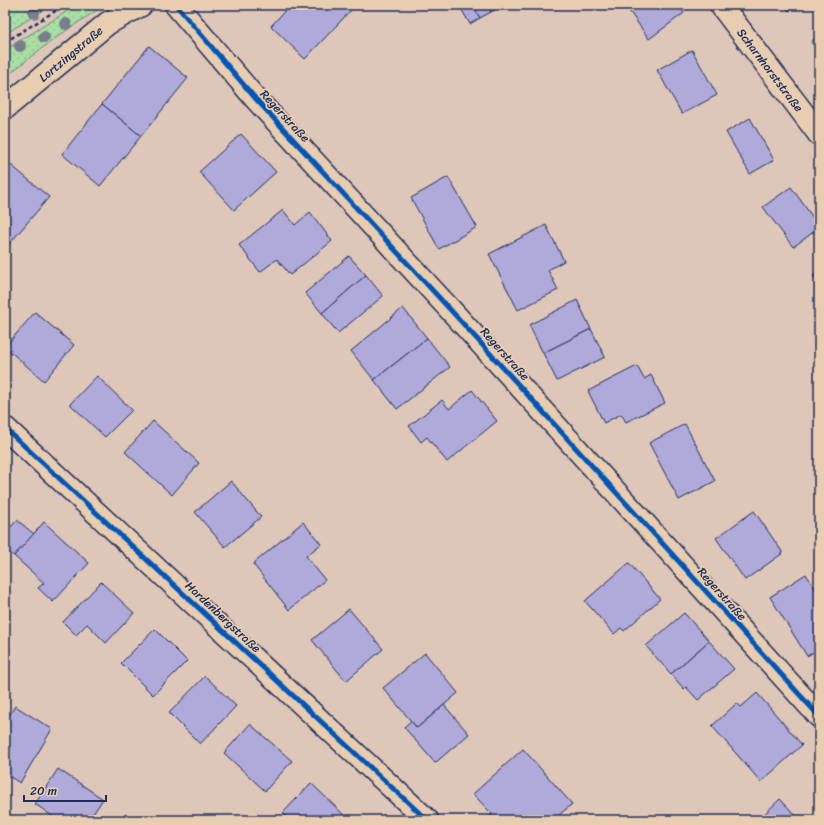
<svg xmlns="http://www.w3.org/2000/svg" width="824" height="825" viewBox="0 0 824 825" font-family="Sriracha,sans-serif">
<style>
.park{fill:url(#park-dots);stroke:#628780}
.building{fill:#b0aadb;stroke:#1b2f5e}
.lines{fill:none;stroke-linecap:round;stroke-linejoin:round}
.minor-casing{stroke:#1b2f5e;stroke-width:25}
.path{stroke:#1b2f5e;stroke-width:2.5;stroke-dasharray:4 3;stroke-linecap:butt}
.minor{stroke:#e9cdb0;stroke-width:22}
.cycleway-casing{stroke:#e9cdb0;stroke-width:8}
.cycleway{stroke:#0057b8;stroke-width:5}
.tree{fill:#7a7d8b}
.labels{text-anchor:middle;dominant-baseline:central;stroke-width:3.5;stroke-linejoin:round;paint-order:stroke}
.street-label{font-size:12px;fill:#1b2f5e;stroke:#e9cdb0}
</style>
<defs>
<pattern id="park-dots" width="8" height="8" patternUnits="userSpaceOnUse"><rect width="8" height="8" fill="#a8dfa3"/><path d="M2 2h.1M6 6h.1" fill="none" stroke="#90c08f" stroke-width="1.8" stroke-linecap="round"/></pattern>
</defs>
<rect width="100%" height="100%" fill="#dec6b9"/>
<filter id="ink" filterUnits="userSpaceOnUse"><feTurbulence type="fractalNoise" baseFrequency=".025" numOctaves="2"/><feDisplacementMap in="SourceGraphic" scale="8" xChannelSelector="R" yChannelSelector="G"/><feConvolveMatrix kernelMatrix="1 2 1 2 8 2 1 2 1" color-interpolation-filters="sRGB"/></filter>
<g filter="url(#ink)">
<g class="park">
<polygon points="5,5 52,5 5,34"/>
<path d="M77 5H105C70 27 36 51 5 78V50Z"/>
</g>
<g class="building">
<polygon points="290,5 347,5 352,9 305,59 271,26"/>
<polygon points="459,5 473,5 480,18 470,24"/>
<polygon points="473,5 487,5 491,12 480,18"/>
<polygon points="487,5 501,5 502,6 491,12"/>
<polygon points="625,5 678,5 684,13 649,39"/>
<polygon points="784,5 797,5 789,11"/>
<polygon points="819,35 819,53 811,42"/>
<polygon points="149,46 188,78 141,136 102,104"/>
<polygon points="692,50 717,95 682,114 657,70"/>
<polygon points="102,104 141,136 100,186 62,154"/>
<polygon points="750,118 774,160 750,174 726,132"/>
<polygon points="241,134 276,172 234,210 199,172"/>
<polygon points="11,165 49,197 5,249 5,172"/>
<polygon points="448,177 477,227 439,249 411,198"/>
<polygon points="791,187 819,226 819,228 793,247 763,207"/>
<polygon points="283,210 295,225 310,212 332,241 290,275 277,259 260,272 239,245"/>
<polygon points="546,225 564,261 548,270 558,290 518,310 489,254"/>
<polygon points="349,256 366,275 322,313 305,293"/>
<polygon points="819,271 819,284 813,276"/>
<polygon points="366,275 383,296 338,333 322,313"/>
<polygon points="577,300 591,329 543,353 529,325"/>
<polygon points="403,308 427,338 374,380 351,351"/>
<polygon points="35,312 74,345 44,381 5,347"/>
<polygon points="591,329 605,357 557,381 543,353"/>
<polygon points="427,338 450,367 397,409 374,380"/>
<polygon points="637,366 644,379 651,375 665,403 626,422 621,414 604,423 588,391"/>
<polygon points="97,376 132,410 105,437 70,404"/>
<polygon points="472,390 497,421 447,462 427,437 421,442 409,426 442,400 449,409"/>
<polygon points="153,421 199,463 172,495 125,452"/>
<polygon points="685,424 715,481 679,500 649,443"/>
<polygon points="231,481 261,517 225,547 195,512"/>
<polygon points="754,511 783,553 745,580 716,538"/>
<polygon points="17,520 34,534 14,556 5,549 5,534"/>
<polygon points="44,522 89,563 53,602 38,588 44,583 14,556"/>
<polygon points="303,522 321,544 306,556 325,580 289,610 253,564"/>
<polygon points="629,563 660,599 624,631 621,628 614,634 585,601"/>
<polygon points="806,574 819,595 819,649 807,656 770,597"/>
<polygon points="101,582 134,613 106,643 87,624 76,635 63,622"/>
<polygon points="349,609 383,649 346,681 312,640"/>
<polygon points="684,613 709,641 671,674 646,646"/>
<polygon points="155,629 187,661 153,695 121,663"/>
<polygon points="709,641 734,669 698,700 686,687 684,689 671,674"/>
<polygon points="425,653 458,693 417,728 383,688"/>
<polygon points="205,676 236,706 200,744 169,713"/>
<polygon points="757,693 802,745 761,782 712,726 737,703 741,707"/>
<polygon points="444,705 469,734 435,763 404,727 411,721 417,728"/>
<polygon points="15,706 52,729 20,783 5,774 5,723"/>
<polygon points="250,724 292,761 265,791 224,753"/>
<polygon points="523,749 572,804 553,820 486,820 492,814 473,794"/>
<polygon points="58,769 103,799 89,820 58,820 35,804"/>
<polygon points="311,783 348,819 347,820 290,820 283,813"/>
<polygon points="780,799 800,820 758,820"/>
</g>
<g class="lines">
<g class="minor-casing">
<g id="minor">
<polyline points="176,5 255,98 457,317 819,716"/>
<polyline points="721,5 819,134"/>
<polyline points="5,108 108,23 141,5"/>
<polyline points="5,428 427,820"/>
</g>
</g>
<polyline class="path" points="5,42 65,5"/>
<use href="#minor" class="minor"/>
<g class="cycleway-casing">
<g id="cycleway">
<polyline points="176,5 255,98 457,317 819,716"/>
<polyline points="5,428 427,820"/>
</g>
</g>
<use href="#cycleway" class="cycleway"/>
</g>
<g class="tree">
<circle cx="34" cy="13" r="6"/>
<circle cx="66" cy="24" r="6"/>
<circle cx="44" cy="37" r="6"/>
<circle cx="20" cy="46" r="6"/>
</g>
</g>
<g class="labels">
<g class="street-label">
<text transform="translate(71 54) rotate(-40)">Lortzingstraße</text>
<text transform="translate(770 70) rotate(53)">Scharnhorststraße</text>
<text transform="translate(285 116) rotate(47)">Regerstraße</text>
<text transform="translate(505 354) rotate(48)">Regerstraße</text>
<text transform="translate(722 594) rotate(48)">Regerstraße</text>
<text transform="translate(223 617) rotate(43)">Hardenbergstraße</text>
</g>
</g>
<rect width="824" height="825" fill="none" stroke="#e9cdb0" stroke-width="20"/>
<rect x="10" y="10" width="804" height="805" fill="none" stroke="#1b2f5e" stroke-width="1.5" filter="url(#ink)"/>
<path d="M24 795v6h82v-6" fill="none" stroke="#1b2f5e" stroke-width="2"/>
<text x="30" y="795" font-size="12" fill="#1b2f5e" stroke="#e9cdb0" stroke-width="3" paint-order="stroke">20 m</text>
</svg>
